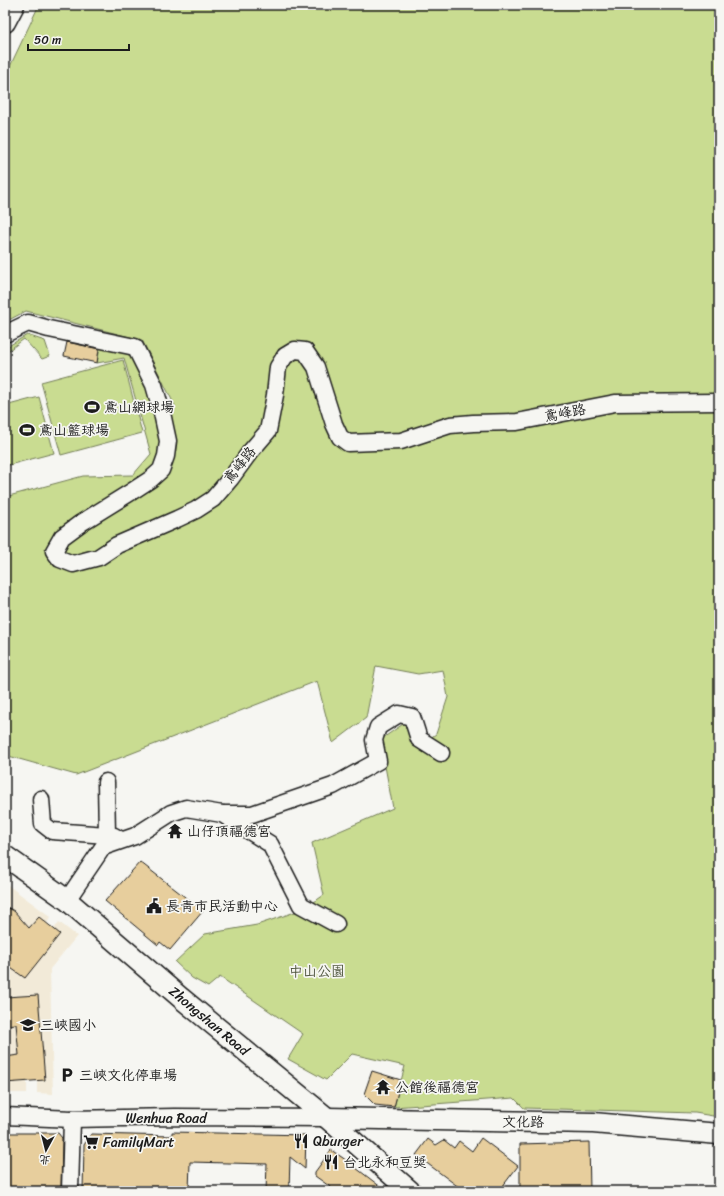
<svg xmlns="http://www.w3.org/2000/svg" width="724" height="1196" viewBox="0 0 724 1196" font-family="Sriracha,'LXGW WenKai TC',sans-serif">
<style>
.built{fill:#f2ead8}
.green{fill:#c9dc91;stroke:#727c56}
.building{fill:#e7ce9d;stroke:#1c1c1c}
.lines{fill:none;stroke-linecap:round;stroke-linejoin:round}
.minor-casing{stroke:#1c1c1c;stroke-width:19}
.tertiary-casing{stroke:#1c1c1c;stroke-width:23}
.minor{stroke:#f6f6f2;stroke-width:16}
.tertiary{stroke:#f6f6f2;stroke-width:20}
.labels{text-anchor:middle;dominant-baseline:central;stroke-width:3.5;stroke-linejoin:round;paint-order:stroke}
.poi-label{font-size:14px;fill:#1c1c1c;stroke:#f6f6f2;text-anchor:start}
.street-label{font-size:14px;fill:#1c1c1c;stroke:#f6f6f2}
.park-label{font-size:14px;fill:#50563f;stroke:#f6f6f2}
</style>
<rect width="100%" height="100%" fill="#f6f6f2"/>
<filter id="ink" filterUnits="userSpaceOnUse"><feTurbulence type="fractalNoise" baseFrequency=".025" numOctaves="2"/><feDisplacementMap in="SourceGraphic" scale="8" xChannelSelector="R" yChannelSelector="G"/><feConvolveMatrix kernelMatrix="1 2 1 2 8 2 1 2 1" color-interpolation-filters="sRGB"/></filter>
<g filter="url(#ink)">
<polygon class="built" points="5,883 51,917 47,923 54,929 59,922 77,936 50,969 53,1094 37,1093 37,1081 27,1081 27,1093 5,1093"/>
<g class="green">
<polygon points="39,5 719,5 719,1117 695,1113 524,1108 514,1098 394,1107 405,1066 352,1054 326,1080 288,1059 303,1034 220,977 208,987 192,978 175,962 205,934 257,925 304,909 324,895 312,843 393,808 380,740 406,722 417,747 436,734 448,697 443,670 418,674 376,666 366,718 333,743 317,681 76,775 5,755 5,497 83,476 133,475 151,454 124,358 97,363 100,346 130,352 149,388 161,430 175,406 142,340 26,311 5,322 5,77"/>
<polygon points="27,335 45,341 50,356 42,359 24,339 5,353 5,348"/>
<polygon points="123,360 142,433 61,455 41,382"/>
<polygon points="39,397 54,453 5,466 5,406"/>
</g>
<g class="building">
<polygon points="67,342 99,349 97,363 64,356"/>
<polygon points="140,862 203,911 170,950 160,942 158,945 105,901"/>
<polygon points="5,906 14,911 29,928 39,917 60,934 25,978 5,964"/>
<polygon points="38,995 45,1080 5,1083 5,1057 19,1055 16,1024 5,1025 5,997"/>
<polygon points="372,1071 401,1080 394,1107 375,1105 364,1094"/>
<polygon points="172,1132 306,1135 305,1169 290,1157 289,1191 266,1191 267,1164 190,1162 189,1191 83,1191 84,1145 91,1134 172,1136"/>
<polygon points="5,1133 58,1133 62,1138 61,1191 5,1191"/>
<polygon points="481,1138 518,1166 499,1191 464,1191 416,1155 428,1139 436,1145 444,1140 454,1148 459,1141 472,1151"/>
<polygon points="589,1142 590,1191 520,1191 520,1144"/>
<polygon points="331,1150 343,1158 386,1191 336,1191 315,1176 315,1172"/>
</g>
<g class="lines">
<g class="minor-casing">
<g id="minor">
<polyline points="5,334 28,323 49,329 135,347 154,385 162,413 168,441 166,456 161,470 151,479 131,492 81,523 62,537 54,551 60,559 73,564 99,557 117,545 177,519 196,510 213,499 231,478 250,452 268,431 275,395 278,367 285,356 295,350 305,351 316,367 334,424 340,437 348,443 401,441 450,425 473,423 517,422 615,403 719,402"/>
<polyline points="106,782 107,835"/>
<polyline points="41,799 43,824 52,831 107,835 114,836 121,840"/>
<polyline points="222,814 270,844 301,905 336,924"/>
<polyline points="67,900 103,847 135,836 171,813 186,808 222,814 252,814 333,786 378,761 374,740 378,727 399,714 412,717 419,739 441,753"/>
<polyline points="5,1116 72,1119 174,1117 327,1118"/>
<polyline points="70,1191 72,1119"/>
</g>
</g>
<g class="tertiary-casing">
<g id="tertiary">
<polyline points="5,22 14,5"/>
<polyline points="5,856 67,900 181,998 327,1118 410,1191"/>
<polyline points="327,1118 593,1123 719,1134"/>
</g>
</g>
<use href="#minor" class="minor"/>
<use href="#tertiary" class="tertiary"/>
</g>
</g>
<defs>
<g id="stadium-bare" transform="scale(1.2)"><path d="M0-5a6.5 5 0 1 0 0 10a6.5 5 0 1 0 0-10ZM-3.5-1.8h7v3.6h-7Z" fill="#1c1c1c" stroke="#f6f6f2" stroke-width="2.5" paint-order="stroke"/></g>
<g id="temple-bare" transform="scale(1.2)"><path d="M0-6L5-2H3V0L6.5 2.5H4V6H1.5V3h-3V6H-4V2.5H-6.5L-3 0V-2H-5Z" fill="#1c1c1c" stroke="#f6f6f2" stroke-width="2.5" paint-order="stroke"/></g>
<g id="civic-bare" transform="scale(1.2)"><path d="M-.6-6.5H3V-4.5H.6V-3L4-1V1h2V6H-6V1h2V-1L-.6-3ZM-1.2 2.5V6h2.4V2.5Z" fill="#1c1c1c" stroke="#f6f6f2" stroke-width="2.5" paint-order="stroke"/></g>
<g id="school-bare" transform="scale(1.2)"><path d="M0-5L7-2L0 1L-7-2ZM-4 1L0 2.5L4 1V4Q0 6-4 4Z" fill="#1c1c1c" stroke="#f6f6f2" stroke-width="2.5" paint-order="stroke"/></g>
<g id="parking-bare" transform="scale(1.2)"><path d="M-3.5-5.5H1a3.5 3.5 0 0 1 0 7H-1V5.5H-3.5ZM-1-3.4V-.6H.8a1.4 1.4 0 0 0 0-2.8Z" fill="#1c1c1c" stroke="#f6f6f2" stroke-width="2.5" paint-order="stroke"/></g>
<g id="restaurant-bare" transform="scale(1.2)"><path d="M-5-6h1v4h1v-4h1v4h1v-4h1v5L-1.5 .5V6h-2V.5L-5-1ZM5-6V6H3V1.5H1.5Q1.5-4 5-6Z" fill="#1c1c1c" stroke="#f6f6f2" stroke-width="2.5" paint-order="stroke"/></g>
<g id="supermarket-bare" transform="scale(1.2)"><path d="M-6-5.5h2.5l.6 2H6L4.5 2H-2.5L-4.4-4H-6ZM-1.5 3.2a1.3 1.3 0 1 0 .1 0ZM3 3.2a1.3 1.3 0 1 0 .1 0Z" fill="#1c1c1c" stroke="#f6f6f2" stroke-width="2.5" paint-order="stroke"/></g>
</defs>
<g fill-rule="evenodd">
<use href="#stadium-bare" x="92" y="407"/>
<use href="#stadium-bare" x="27" y="430"/>
<use href="#temple-bare" x="175" y="831"/>
<use href="#civic-bare" x="154" y="906"/>
<use href="#school-bare" x="28" y="1025"/>
<use href="#parking-bare" x="67" y="1075"/>
<use href="#temple-bare" x="383" y="1087"/>
<use href="#restaurant-bare" x="301" y="1141"/>
<use href="#supermarket-bare" x="91" y="1142"/>
<use href="#restaurant-bare" x="331" y="1162"/>
</g>
<g class="labels">
<g class="poi-label">
<text x="104" y="407">鳶山網球場</text>
<text x="39" y="430">鳶山籃球場</text>
<text x="187" y="831">山仔頂福德宮</text>
<text x="166" y="906">長青市民活動中心</text>
<text x="40" y="1025">三峽國小</text>
<text x="79" y="1075">三峽文化停車場</text>
<text x="395" y="1087">公館後福德宮</text>
<text x="313" y="1141">Qburger</text>
<text x="103" y="1142">FamilyMart</text>
<text x="343" y="1162">台北永和豆獎</text>
</g>
<g class="street-label">
<text transform="translate(565 413) rotate(-11)">鳶峰路</text>
<text transform="translate(240 465) rotate(-52)">鳶峰路</text>
<text transform="translate(209 1021) rotate(40)">Zhongshan Road</text>
<text x="166" y="1118">Wenhua Road</text>
<text transform="translate(523 1122) rotate(1)">文化路</text>
</g>
<g class="park-label">
<text x="317" y="971">中山公園</text>
</g>
</g>
<rect width="724" height="1196" fill="none" stroke="#f6f6f2" stroke-width="20"/>
<rect x="10" y="10" width="704" height="1176" fill="none" stroke="#1c1c1c" stroke-width="1.5" filter="url(#ink)"/>
<g transform="translate(46 1150) rotate(187)" stroke="#f6f6f2" stroke-width="3" paint-order="stroke">
<path d="M0-3L7 15L0 10L-7 15Z" fill="#1c1c1c"/>
<text y="-6" font-size="11" font-weight="bold" text-anchor="middle" fill="#1c1c1c">北</text>
</g>
<path d="M28 44v6h101v-6" fill="none" stroke="#1c1c1c" stroke-width="2"/>
<text x="34" y="44" font-size="12" fill="#1c1c1c" stroke="#f6f6f2" stroke-width="3" paint-order="stroke">50 m</text>
</svg>
